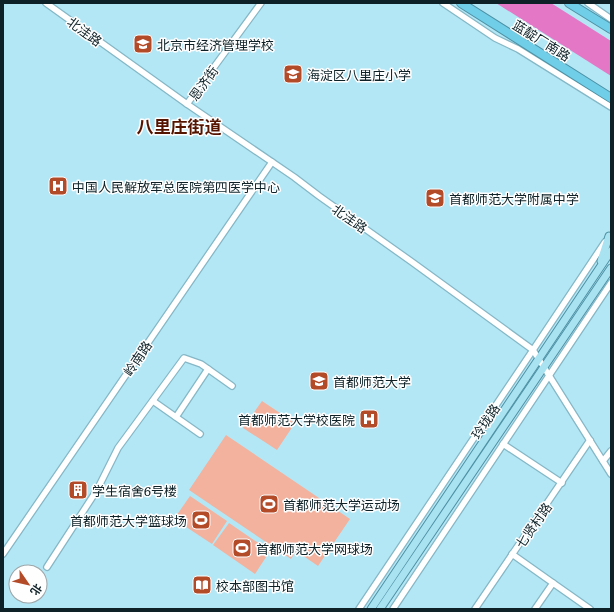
<svg xmlns="http://www.w3.org/2000/svg" width="614" height="612" viewBox="0 0 614 612" font-family="Literata,'Noto Sans SC',serif">
<style>
.green{fill:#f2b29e}
.water{fill:#e577c7}
.lines{fill:none;stroke-linecap:round;stroke-linejoin:round}
.minor-casing{stroke:#85b7c6;stroke-width:8}
.major-casing{stroke:#4d91a4;stroke-width:9}
.highway-casing{stroke:#4d91a4;stroke-width:10}
.minor{stroke:#fff;stroke-width:5.5}
.major{stroke:#a9e2f1;stroke-width:7}
.highway{stroke:#70cee8;stroke-width:8}
.labels{text-anchor:middle;dominant-baseline:central;stroke-width:3;stroke-linejoin:round;paint-order:stroke}
.street-label{font-size:13px;fill:#0d2127;stroke:#fefefe}
.poi-label{font-size:13px;fill:#0d2127;stroke:#fefefe;text-anchor:start}
.district-label{font-size:17px;font-weight:bold;fill:#541400;stroke:#fefefe}
</style>
<rect width="100%" height="100%" fill="#b4e7f6"/>
<g class="green">
<polygon points="262,401 295,423 277,450 243,428"/>
<polygon points="226,435 350,519 318,566 296,551 291,559 189,490"/>
<polygon points="190,496 227,521 212,544 174,519"/>
<polygon points="229,523 270,551 255,574 213,545"/>
</g>
<polygon class="water" points="496,3 551,3 611,41 611,76"/>
<g class="lines">
<g class="minor-casing">
<g id="minor">
<polyline points="46,3 187,104 294,177 319,196 412,262 533,350 611,474"/>
<polyline points="443,3 495,38 518,49 611,107"/>
<polyline points="588,3 611,19"/>
<polyline points="187,104 261,3"/>
<polyline points="153,401 200,434"/>
<polyline points="176,417 208,369"/>
<polyline points="503,444 562,483"/>
<polyline points="603,461 611,451"/>
<polyline points="3,554 272,162"/>
<polyline points="512,554 553,583"/>
<polyline points="47,567 97,490 118,448 184,358 201,364 232,386"/>
<polyline points="359,609 533,350 605,242"/>
<polyline points="393,609 611,283"/>
<polyline points="475,609 590,440"/>
<polyline points="535,609 553,583 590,609"/>
</g>
</g>
<g class="major-casing">
<g id="major">
<polyline points="601,261 609,236"/>
<polyline points="371,609 611,251"/>
<polyline points="380,609 611,268"/>
</g>
</g>
<g class="highway-casing">
<g id="highway">
<polyline points="461,3 611,98"/>
<polyline points="569,3 611,29"/>
</g>
</g>
<use href="#minor" class="minor"/>
<use href="#major" class="major"/>
<use href="#highway" class="highway"/>
</g>
<defs>
<g id="university-square" transform="scale(1)"><rect x="-9" y="-9" width="18" height="18" rx="4" fill="#b34b29" stroke="#fefefe"/><path d="M0-5L7-2L0 1L-7-2ZM-4 1L0 2.5L4 1V4Q0 6-4 4Z" fill="#fff"/></g>
<g id="school-square" transform="scale(1)"><rect x="-9" y="-9" width="18" height="18" rx="4" fill="#b34b29" stroke="#fefefe"/><path d="M0-5L7-2L0 1L-7-2ZM-4 1L0 2.5L4 1V4Q0 6-4 4Z" fill="#fff"/></g>
<g id="hospital-square" transform="scale(1)"><rect x="-9" y="-9" width="18" height="18" rx="4" fill="#b34b29" stroke="#fefefe"/><path d="M-5-5h3v3.5h4V-5h3V5h-3V1.5h-4V5h-3Z" fill="#fff"/></g>
<g id="building-square" transform="scale(1)"><rect x="-9" y="-9" width="18" height="18" rx="4" fill="#b34b29" stroke="#fefefe"/><path d="M-4-6H4V6H1V3H-1V6H-4ZM-2.5-4.3h1.7v1.8h-1.7ZM.8-4.3h1.7v1.8H.8ZM-2.5-1h1.7V.8h-1.7ZM.8-1h1.7V.8H.8Z" fill="#fff"/></g>
<g id="stadium-square" transform="scale(1)"><rect x="-9" y="-9" width="18" height="18" rx="4" fill="#b34b29" stroke="#fefefe"/><path d="M0-5a6.5 5 0 1 0 0 10a6.5 5 0 1 0 0-10ZM-3.5-1.8h7v3.6h-7Z" fill="#fff"/></g>
<g id="library-square" transform="scale(1)"><rect x="-9" y="-9" width="18" height="18" rx="4" fill="#b34b29" stroke="#fefefe"/><path d="M-6-4Q-3-5.5-.7-3.5V5Q-3 3-6 4ZM6-4Q3-5.5 .7-3.5V5Q3 3 6 4Z" fill="#fff"/></g>
</defs>
<g fill-rule="evenodd">
<use href="#university-square" x="143" y="44"/>
<use href="#school-square" x="293" y="74"/>
<use href="#hospital-square" x="58" y="186"/>
<use href="#school-square" x="435" y="198"/>
<use href="#university-square" x="319" y="381"/>
<use href="#hospital-square" x="369" y="419"/>
<use href="#building-square" x="78" y="490"/>
<use href="#stadium-square" x="269" y="504"/>
<use href="#stadium-square" x="201" y="520"/>
<use href="#stadium-square" x="242" y="548"/>
<use href="#library-square" x="202" y="585"/>
</g>
<g class="labels">
<g class="street-label">
<text transform="translate(85 31) rotate(36)">北洼路</text>
<text transform="translate(542 40) rotate(32)">蓝靛厂南路</text>
<text transform="translate(203 83) rotate(-54)">恩济街</text>
<text transform="translate(350 218) rotate(35)">北洼路</text>
<text transform="translate(137 358) rotate(-56)">岭南路</text>
<text transform="translate(485 421) rotate(-56)">玲珑路</text>
<text transform="translate(533 525) rotate(-55)">七贤村路</text>
</g>
<g class="poi-label">
<text x="157" y="44">北京市经济管理学校</text>
<text x="307" y="74">海淀区八里庄小学</text>
<text x="72" y="186">中国人民解放军总医院第四医学中心</text>
<text x="449" y="198">首都师范大学附属中学</text>
<text x="333" y="381">首都师范大学</text>
<text x="355" y="419" text-anchor="end">首都师范大学校医院</text>
<text x="92" y="490">学生宿舍6号楼</text>
<text x="283" y="504">首都师范大学运动场</text>
<text x="187" y="520" text-anchor="end">首都师范大学篮球场</text>
<text x="256" y="548">首都师范大学网球场</text>
<text x="216" y="585">校本部图书馆</text>
</g>
<g class="district-label">
<text x="179" y="125">八里庄街道</text>
</g>
</g>
<rect width="614" height="612" fill="none" stroke="#0d2127" stroke-width="8"/>
<g transform="translate(28 584) rotate(124)"><circle r="19" fill="#fefefe" stroke="#9ea6a8"/>
<path d="M0-3L7 15L0 10L-7 15Z" fill="#b34b29"/>
<text y="-6" font-size="11" font-weight="bold" text-anchor="middle" fill="#0d2127">北</text>
</g>
</svg>
